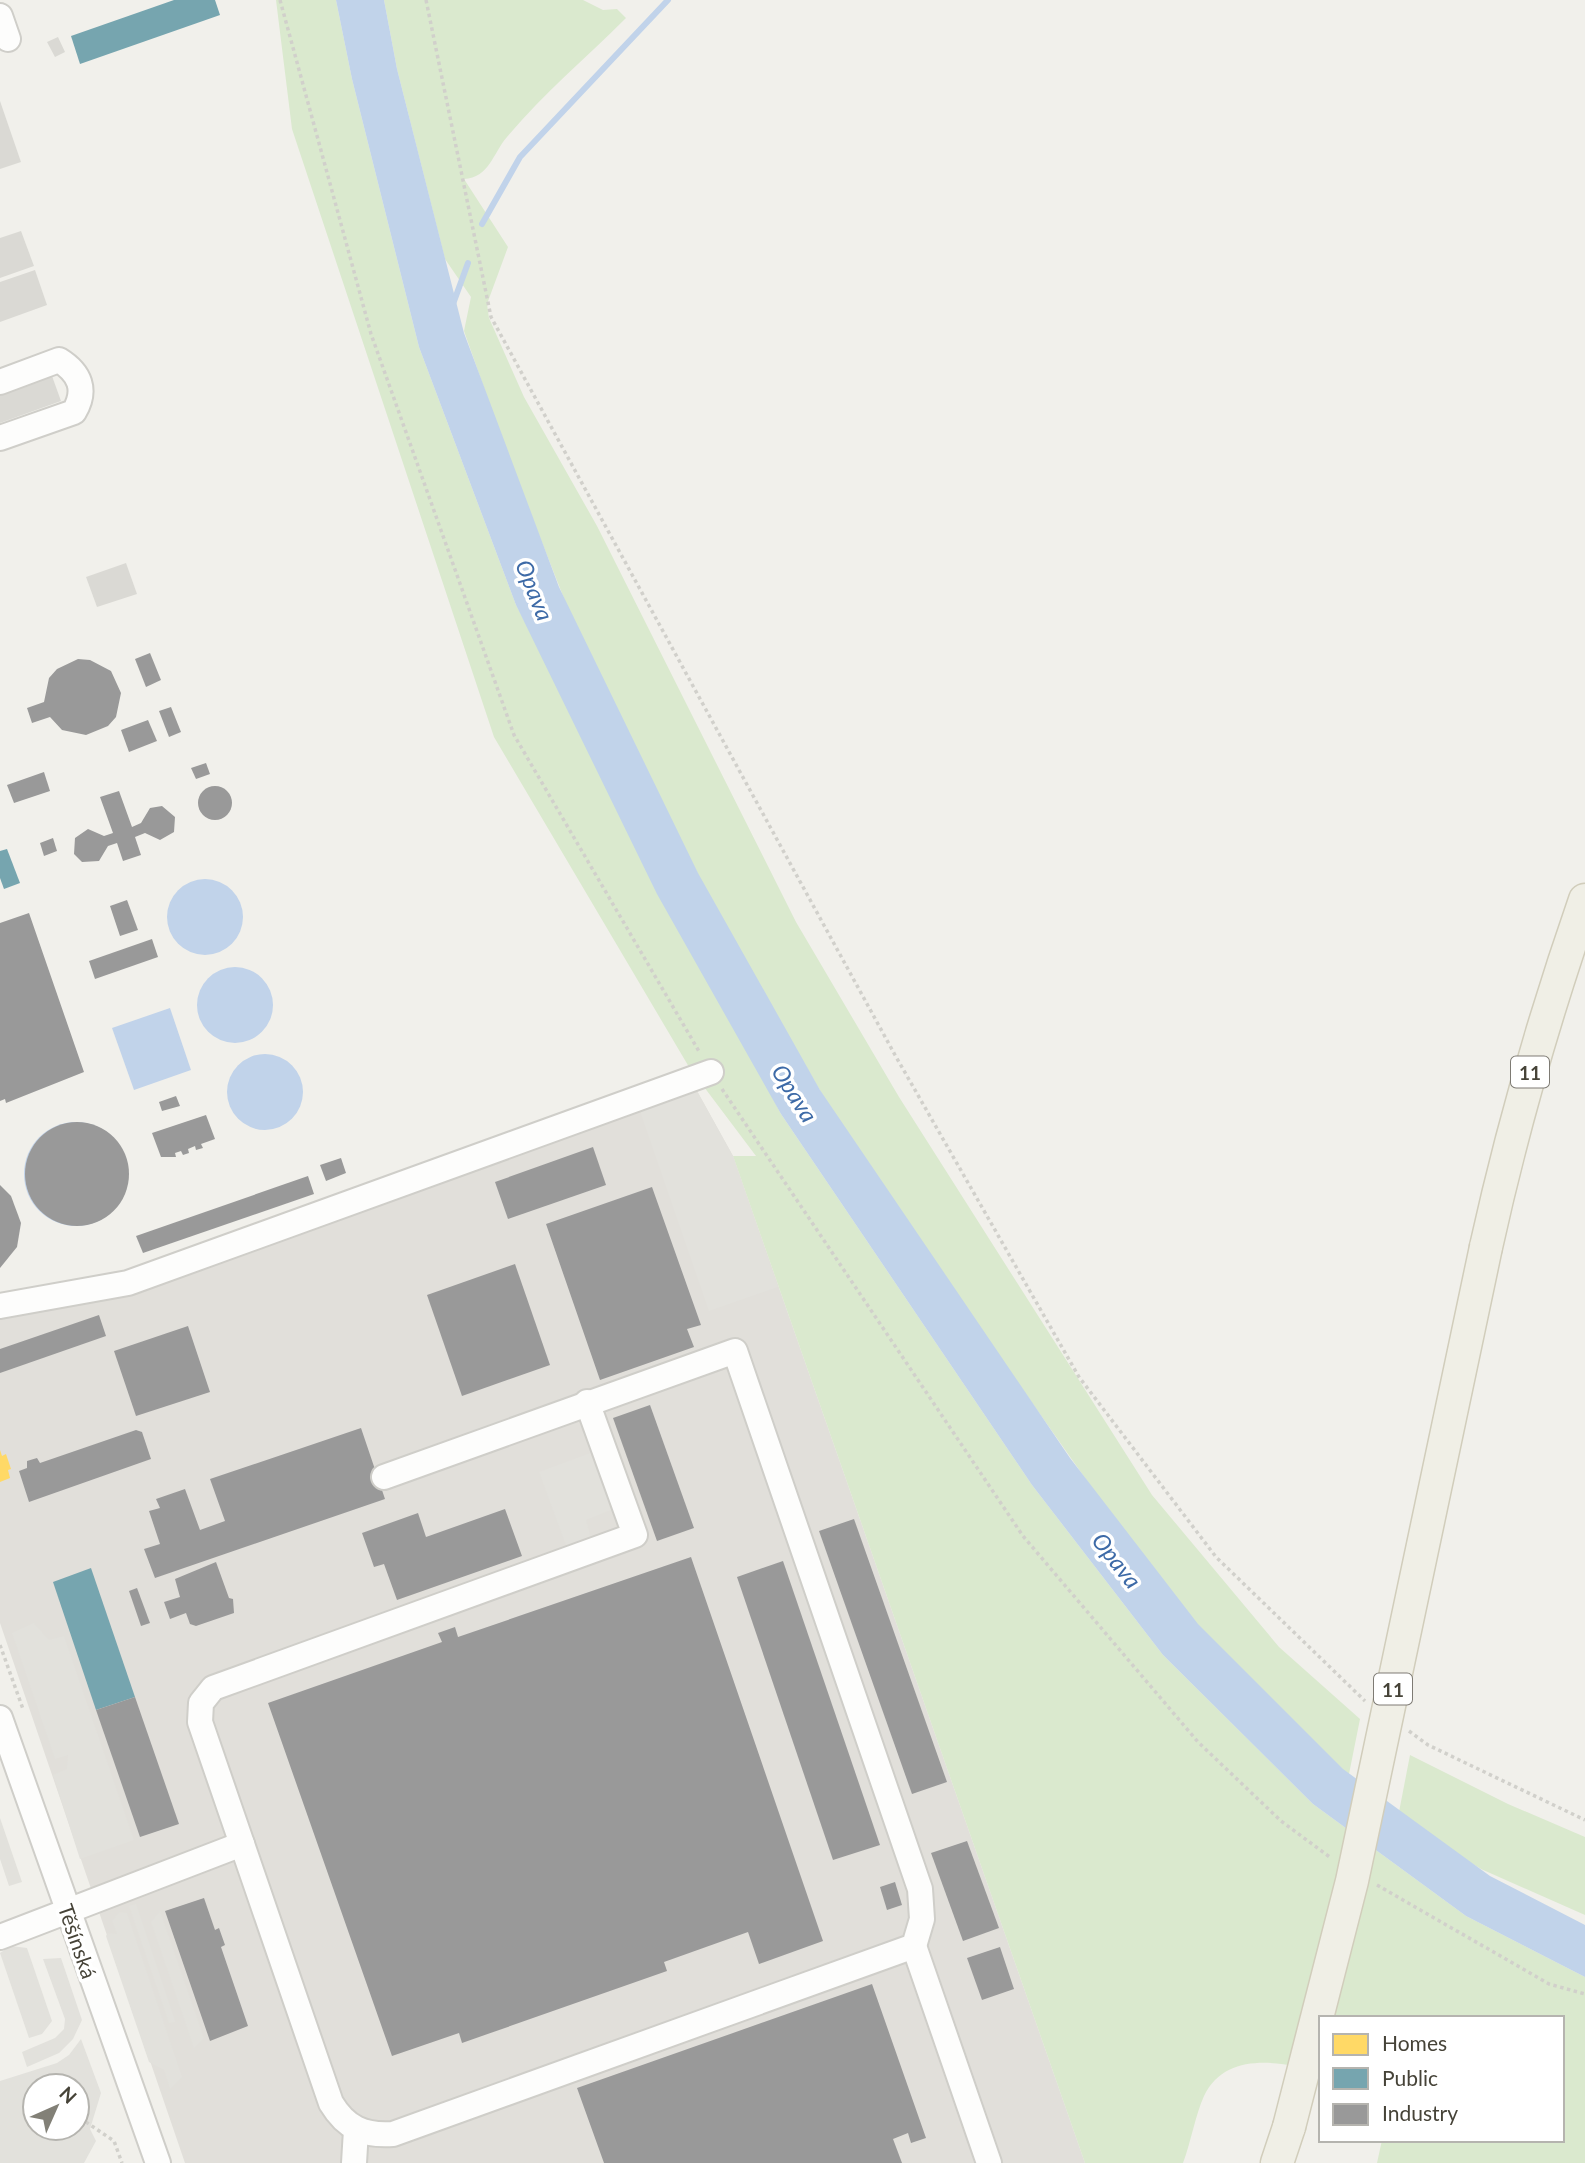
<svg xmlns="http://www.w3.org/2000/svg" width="1585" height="2163" viewBox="0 0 1585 2163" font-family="Lato,sans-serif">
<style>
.industrial{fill:#e1dfda}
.green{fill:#dae9ce}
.parking{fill:#e2e1dc;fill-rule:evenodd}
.water{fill:#c1d3ea}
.homes{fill:#ffd966}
.public{fill:#76a5af}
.industry{fill:#999}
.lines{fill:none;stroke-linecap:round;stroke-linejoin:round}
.stream{stroke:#c1d3ea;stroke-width:6}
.building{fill:#dad9d4}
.minor-casing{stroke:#cfcec9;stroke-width:28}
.major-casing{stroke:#d1cdbb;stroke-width:35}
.path{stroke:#d1d0cb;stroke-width:3.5;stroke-dasharray:3.5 3.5;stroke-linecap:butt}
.minor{stroke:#fdfdfc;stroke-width:24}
.major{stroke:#f0efe6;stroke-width:32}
.major-bridge-casing{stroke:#d1cdbb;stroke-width:35;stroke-linecap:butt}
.major-bridge{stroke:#f0efe6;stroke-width:32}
.labels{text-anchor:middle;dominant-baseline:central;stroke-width:7;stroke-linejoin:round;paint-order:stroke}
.shield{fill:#fff;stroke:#7e7b74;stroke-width:2}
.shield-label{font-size:19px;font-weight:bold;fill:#464338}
.street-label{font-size:21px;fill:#464338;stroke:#fff}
.water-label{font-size:23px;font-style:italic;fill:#3d6aa7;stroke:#fff}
</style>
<rect width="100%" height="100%" fill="#f1f0eb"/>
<polygon class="industrial" points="697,1091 733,1156 1085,2163 185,2163 0,1623 0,1317 387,1202"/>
<g class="green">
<path d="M276 0H336L352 79 419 347 516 605 781 1114 1032 1485 1163 1655 1313 1804 1466 1916 1585 1977V2163H1377L1382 2140H1562V2018H1321V2072C1283 2062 1226 2050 1204 2096 1195 2116 1191 2142 1183 2163H1085L733 1156H756L689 1067 494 737 292 129Z"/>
<path d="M384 0H583L603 10 617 9 626 18C586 58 543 94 507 137 493 153 489 178 464 179L508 247 487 304 489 318 524 397 597 526 796 922 899 1097 1152 1495 1279 1647 1360 1719 1348 1779 1214 1646 1111 1515 911 1231 834 1115 714 906 578 634 508 456 464 331 471 297 445 259 397 69Z"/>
<polygon points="1410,1755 1508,1804 1585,1837 1585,1915 1481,1869 1442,1845 1399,1812"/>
</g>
<g class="parking">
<polygon points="697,1091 733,1156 778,1287 709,1311 640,1111"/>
<polygon points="593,1452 613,1509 586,1520 592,1542 567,1548 539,1472"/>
<polygon points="34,1623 49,1640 64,1636 134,1840 80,1859 53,1775 67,1769 68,1755 55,1759 12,1633"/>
<polygon points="0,1818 22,1882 9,1886 0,1859"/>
<polygon points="136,1904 175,2021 175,2022 169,2023 129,1906"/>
<polygon points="160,1911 204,2038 194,2048 151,1922"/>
<polygon points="119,1912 127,1913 182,2077 170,2089 164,2070 149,2062 106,1936 108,1933 117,1934 112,1921"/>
<polygon points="11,1946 27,1948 52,2021 42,2034 29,2038 0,1953"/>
<polygon points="61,1958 82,2020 73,2039 59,2053 27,2067 22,2052 55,2038 64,2029 65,2019 43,1959"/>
<path d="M81 2039 101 2093 90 2129 96 2141 84 2163H0V2081L57 2063 69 2055ZM35 2086H77V2128H35Z"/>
</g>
<g class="water">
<polygon points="336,0 384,0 397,69 464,333 559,587 698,873 820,1090 1070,1458 1198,1624 1343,1769 1490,1876 1585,1925 1585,1977 1466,1916 1313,1804 1163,1655 1032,1485 781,1114 657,894 516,605 419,347 352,79"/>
<circle cx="205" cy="917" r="38"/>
<circle cx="235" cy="1005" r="38"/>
<polygon points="170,1008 191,1070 134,1090 112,1028"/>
<circle cx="265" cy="1092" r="38"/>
<circle cx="76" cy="1174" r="52"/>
</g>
<polygon class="homes" points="0,1450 2,1456 6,1454 11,1469 8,1470 10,1478 0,1482"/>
<g class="public">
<polygon points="174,0 215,0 220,15 80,64 71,36"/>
<polygon points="7,849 20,883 4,889 0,878 0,851"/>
<polygon points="91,1568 135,1697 96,1710 53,1582"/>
</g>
<g class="industry">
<polygon points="150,653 161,680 146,687 135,659"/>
<polygon points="78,659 90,660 111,671 121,693 116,717 108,726 86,735 62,730 50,717 32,723 27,708 44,702 49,678 57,669"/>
<polygon points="171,707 181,732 169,737 159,711"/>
<polygon points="148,720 157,741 129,752 121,730"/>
<polygon points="206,763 210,774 196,779 191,768"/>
<polygon points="44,772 50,791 14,803 7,785"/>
<circle cx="215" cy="803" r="17"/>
<polygon points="119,791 132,827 141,823 150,808 162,806 175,817 174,832 160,840 145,833 135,837 141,855 123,861 117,843 108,846 99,861 82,862 74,854 75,838 88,829 104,836 113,833 100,797"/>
<polygon points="53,838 57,851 44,856 40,843"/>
<polygon points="127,900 138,930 120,936 110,906"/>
<polygon points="29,913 84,1072 6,1103 5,1099 0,1101 0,923"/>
<polygon points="152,939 158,957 95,979 89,961"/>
<polygon points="176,1096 180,1106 162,1111 159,1102"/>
<polygon points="206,1115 215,1139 201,1144 203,1148 196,1150 195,1146 188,1149 189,1153 183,1155 181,1151 175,1153 176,1157 161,1157 152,1133"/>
<circle cx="77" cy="1174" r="52"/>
<polygon points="593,1147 606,1185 508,1219 495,1182"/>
<polygon points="341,1158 346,1173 326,1181 320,1165"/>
<polygon points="308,1176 314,1194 143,1253 136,1236"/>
<polygon points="0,1185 11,1196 21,1223 17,1247 0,1268"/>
<polygon points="652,1187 701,1325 687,1329 694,1347 600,1380 546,1224"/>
<polygon points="515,1264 550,1365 462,1396 427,1295"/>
<polygon points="99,1315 106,1336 0,1373 0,1349"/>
<polygon points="188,1326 210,1392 136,1416 114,1351"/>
<polygon points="650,1405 694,1528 657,1541 613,1418"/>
<polygon points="361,1428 385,1499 155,1578 144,1549 160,1544 149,1511 160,1508 156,1499 185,1489 200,1530 225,1521 210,1479"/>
<polygon points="136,1430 142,1432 151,1459 29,1502 19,1471 27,1468 27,1461 37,1458 40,1463"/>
<polygon points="505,1509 522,1556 397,1600 384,1564 374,1567 362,1533 418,1513 426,1537"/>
<polygon points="854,1519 947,1782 912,1794 819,1531"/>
<polygon points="691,1557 823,1941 759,1964 748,1932 664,1962 667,1971 462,2043 459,2033 392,2056 268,1703 442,1642 438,1633 455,1627 458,1637"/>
<polygon points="783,1561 880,1845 833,1860 737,1577"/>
<polygon points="216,1562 229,1598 233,1599 234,1613 196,1626 190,1624 186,1613 170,1619 164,1602 180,1597 175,1579"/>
<polygon points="137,1588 150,1623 141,1626 129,1591"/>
<polygon points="135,1697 179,1824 140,1837 96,1710"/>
<polygon points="967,1841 999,1928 963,1941 931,1853"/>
<polygon points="895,1882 902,1905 887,1910 880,1887"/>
<polygon points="204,1898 215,1930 219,1928 225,1945 221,1947 248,2026 210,2041 165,1911"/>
<polygon points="1000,1947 1014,1989 982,2000 967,1958"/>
<polygon points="872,1984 926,2138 911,2143 908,2133 893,2139 902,2163 604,2163 577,2088"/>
</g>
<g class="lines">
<g class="stream">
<polyline points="482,224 520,157 668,0"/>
<polyline points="453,304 468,263"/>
</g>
</g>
<g class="building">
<polygon points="58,37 65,52 55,57 47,42"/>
<polygon points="0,101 21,162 0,169"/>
<polygon points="21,231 34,266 0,278 0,238"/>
<polygon points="35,270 47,305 0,322 0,282"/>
<polygon points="52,376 61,401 0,423 0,394"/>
<polygon points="126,563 137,594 97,607 86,577"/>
</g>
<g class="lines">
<g class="minor-casing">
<g id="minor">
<polyline points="0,16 8,39"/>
<path d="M0 382 59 360C80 373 87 390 74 412L0 438"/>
<polyline points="0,1306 128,1283 711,1072"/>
<polyline points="0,1718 158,2163"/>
<polyline points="242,1844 200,1722 201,1703 213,1688 635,1535 587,1402"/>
<path d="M0 1937 242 1844 331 2103C346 2128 364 2136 393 2134L914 1946 922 1919 920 1889 735 1351 384 1477"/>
<polyline points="914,1946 989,2163"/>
<polyline points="354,2163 356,2130"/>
</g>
</g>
<g class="major-casing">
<g id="major">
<path d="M1486 1247C1512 1129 1545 1015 1585 900"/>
<polyline points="1277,2163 1289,2127"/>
</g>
</g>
<g class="path">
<polyline points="280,0 371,334 514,735 700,1053"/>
<polyline points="426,0 491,317 895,1055 1079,1377 1216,1557 1365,1701"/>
<polyline points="722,1089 1023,1536 1198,1742 1281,1821 1331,1858"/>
<polyline points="0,1645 23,1709"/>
<polyline points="1409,1731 1428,1745 1585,1820"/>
<polyline points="1377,1885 1549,1984 1585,1994"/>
<polyline points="80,2118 114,2141 122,2163"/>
</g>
<use href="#minor" class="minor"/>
<use href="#major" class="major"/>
<g class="major-bridge-casing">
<polyline id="major-bridge" points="1289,2127 1352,1881 1486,1247"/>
</g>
<use href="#major-bridge" class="major-bridge"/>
</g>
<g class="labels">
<g class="shield">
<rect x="1511" y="1056.5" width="38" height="31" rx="5"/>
<rect x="1374" y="1673.5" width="38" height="31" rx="5"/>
</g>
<g class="shield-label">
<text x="1530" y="1072">11</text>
<text x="1393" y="1689">11</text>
</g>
<g class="street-label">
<text transform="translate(78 1941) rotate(71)">Těšínská</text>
</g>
<g class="water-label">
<text transform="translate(535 590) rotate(68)">Opava</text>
<text transform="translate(795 1093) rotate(58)">Opava</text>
<text transform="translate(1117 1560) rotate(52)">Opava</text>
</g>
</g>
<rect x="1319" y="2016" width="245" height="126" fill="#ffffff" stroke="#b5b4af" stroke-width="2"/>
<rect x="1333" y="2034" width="35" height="21" fill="#ffd966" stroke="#b5b4af" stroke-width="2"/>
<text x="1382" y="2051" font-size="21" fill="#464338">Homes</text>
<rect x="1333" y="2068" width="35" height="21" fill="#76a5af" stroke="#b5b4af" stroke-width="2"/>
<text x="1382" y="2086" font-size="21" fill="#464338">Public</text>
<rect x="1333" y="2104" width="35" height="21" fill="#999999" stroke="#b5b4af" stroke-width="2"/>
<text x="1382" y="2121" font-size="21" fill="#464338">Industry</text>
<g transform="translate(56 2107) rotate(45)"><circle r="33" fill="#ffffff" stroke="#b5b4af" stroke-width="2"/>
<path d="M0-5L12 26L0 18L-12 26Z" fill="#828077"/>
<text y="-10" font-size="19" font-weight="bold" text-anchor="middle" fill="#464338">N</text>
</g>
</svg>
